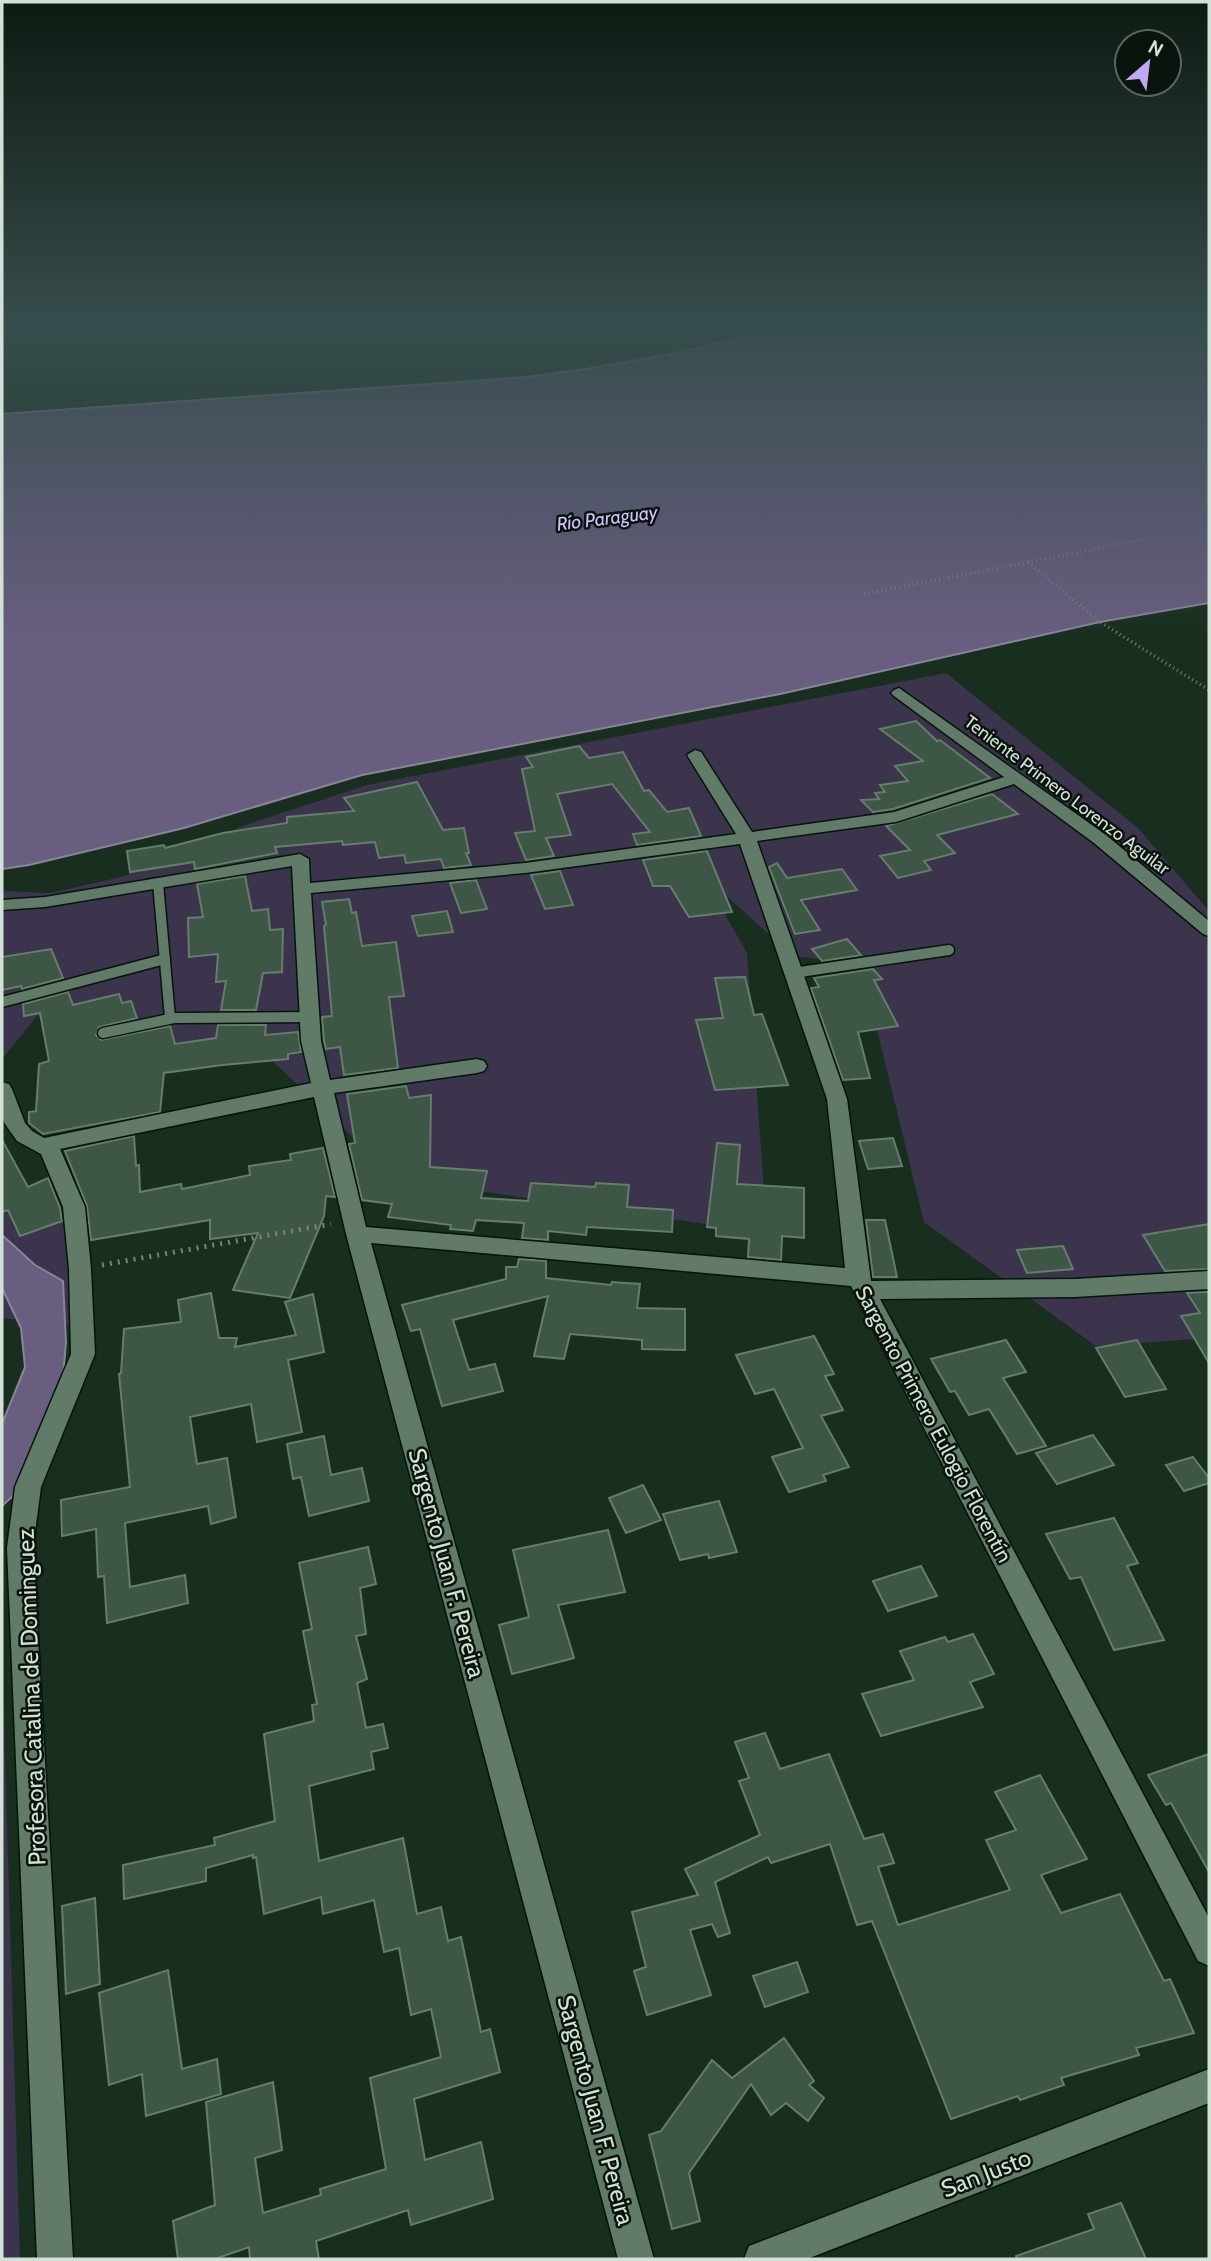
<svg xmlns="http://www.w3.org/2000/svg" width="1211" height="2261" viewBox="0 0 1211 2261" font-family="Cabin,sans-serif">
<style>
.green{fill:#3c334d}
.water{fill:#695e80;stroke:#88859a;stroke-width:2}
.building{fill:#3e5645;stroke:#647e6b;stroke-width:2}
.lines{fill:none;stroke-linecap:round;stroke-linejoin:round}
.lane-casing{stroke:#021609;stroke-width:13}
.street-casing{stroke:#021609;stroke-width:3}
.path-far2{stroke:#728578;stroke-width:2.5;stroke-dasharray:1 2.5;stroke-linecap:butt}
.path-far1{stroke:#728578;stroke-width:3.5;stroke-dasharray:1 3.5;stroke-linecap:butt}
.path{stroke:#728578;stroke-width:5;stroke-dasharray:2 6;stroke-linecap:butt}
.lane{stroke:#617b68;stroke-width:10}
.street{fill:#617b68;fill-rule:evenodd}
.labels{text-anchor:middle;dominant-baseline:central;stroke-width:5;stroke-linejoin:round;paint-order:stroke}
.far-street-label{font-size:18px;fill:#d2e0d6;stroke:#0a140d}
.far-water-label{font-size:19px;font-style:italic;fill:#d5c2fe;stroke:#0a140d}
.street-label{font-size:21px;fill:#d2e0d6;stroke:#0a140d}
.near-street-label{font-size:24px;fill:#d2e0d6;stroke:#0a140d}
</style>
<rect width="100%" height="100%" fill="#182f1f"/>
<g class="green">
<polygon points="946,673 1139,829 1209,911 1209,1338 1096,1346 924,1222 861,964 793,956 702,874 747,953 767,1233 396,1179 258,1047 144,1050 42,1010 2,1059 2,891 50,893 125,876 243,826 367,785"/>
<polygon points="2,1170 69,1223 79,1326 2,1318"/>
<polygon points="2,1659 20,2259 2,2259"/>
</g>
<g class="water">
<path d="M810 326H1209V603L1100 622 780 694 362 775 184 828 29 865 2 869V414L526 377C574 371 621 364 669 354 716 345 762 331 810 326Z"/>
<polygon points="2,1235 35,1265 63,1281 66,1342 63,1377 12,1497 2,1506 2,1424 25,1367 21,1328 2,1288"/>
</g>
<g class="building">
<polygon points="916,721 937,741 940,740 990,778 893,809 873,812 861,800 879,799 875,793 885,792 880,785 908,781 895,766 923,761 880,729"/>
<polygon points="579,746 589,758 623,752 644,791 649,790 667,812 689,808 701,836 637,845 633,834 650,832 612,784 557,794 571,835 546,838 554,856 526,860 515,833 535,831 522,769 533,767 526,757"/>
<polygon points="417,782 443,830 464,828 469,853 466,853 471,865 444,868 441,859 406,863 404,855 379,858 375,842 343,845 342,841 275,847 277,853 195,869 194,862 130,872 127,851 164,845 165,848 223,833 287,823 287,817 354,811 344,798"/>
<polygon points="992,794 1018,814 937,835 955,853 924,861 931,870 898,878 880,856 910,850 886,826"/>
<polygon points="707,851 732,912 689,917 670,886 653,886 643,860"/>
<polygon points="777,863 787,878 842,869 857,890 801,900 820,930 795,934 769,867"/>
<polygon points="560,871 573,905 545,909 531,875"/>
<polygon points="245,876 252,911 268,909 270,930 283,929 282,972 263,973 256,1010 221,1010 226,981 216,982 218,954 189,957 188,918 203,917 197,884"/>
<polygon points="476,880 487,909 461,913 450,883"/>
<polygon points="349,899 352,913 356,912 362,946 396,942 404,996 389,997 398,1068 344,1075 340,1047 326,1049 324,1041 322,1017 332,1016 324,926 326,925 322,902"/>
<polygon points="447,911 453,932 418,936 412,916"/>
<polygon points="847,939 861,955 822,961 812,949"/>
<polygon points="51,949 63,978 22,989 21,986 2,990 2,957"/>
<polygon points="873,969 882,979 874,980 898,1026 858,1032 870,1078 843,1080 811,988 819,987 814,978"/>
<polygon points="745,977 754,1015 762,1014 788,1085 715,1090 696,1020 723,1018 715,978"/>
<polygon points="68,992 73,1005 119,994 122,1003 131,1001 137,1018 99,1027 96,1035 101,1040 170,1026 175,1044 216,1038 218,1025 266,1025 265,1035 298,1032 301,1052 288,1054 288,1059 222,1065 164,1073 160,1112 43,1134 29,1123 29,1112 36,1111 39,1064 49,1061 40,1013 24,1016 23,1004"/>
<polygon points="406,1086 409,1098 431,1095 430,1167 487,1171 481,1198 528,1201 531,1183 595,1187 596,1183 629,1185 627,1207 673,1210 672,1232 587,1227 586,1235 548,1231 548,1240 522,1238 524,1223 476,1220 473,1231 450,1229 451,1225 388,1217 392,1204 362,1200 349,1144 355,1143 347,1094"/>
<polygon points="134,1136 136,1166 139,1165 140,1192 181,1184 182,1189 250,1175 249,1166 291,1160 290,1154 323,1148 335,1197 326,1196 324,1216 290,1298 233,1290 258,1233 210,1239 210,1220 91,1240 87,1206 65,1151"/>
<polygon points="893,1138 902,1166 868,1169 859,1141"/>
<polygon points="2,1140 28,1187 48,1178 60,1208 62,1221 20,1236 8,1210 2,1212"/>
<polygon points="717,1143 740,1145 737,1184 804,1188 804,1238 782,1236 781,1260 748,1257 749,1239 716,1236 716,1228 707,1227"/>
<polygon points="866,1220 885,1220 897,1277 873,1277"/>
<polygon points="1209,1224 1209,1269 1165,1271 1143,1235"/>
<polygon points="1063,1246 1073,1269 1027,1273 1017,1250"/>
<polygon points="519,1259 546,1261 546,1278 611,1285 612,1282 640,1284 637,1308 685,1309 685,1350 642,1349 642,1340 570,1334 564,1359 534,1356 548,1296 453,1320 469,1370 495,1364 503,1391 442,1406 420,1329 411,1331 402,1305 506,1279 506,1267 517,1267"/>
<polygon points="1209,1292 1209,1363 1181,1316 1200,1313 1187,1293"/>
<polygon points="211,1293 219,1338 237,1338 235,1347 296,1335 285,1302 313,1294 324,1352 288,1360 302,1432 257,1442 251,1404 190,1417 197,1464 227,1458 236,1517 211,1524 208,1506 125,1523 130,1587 185,1575 188,1603 107,1623 104,1576 98,1577 96,1529 62,1536 61,1500 130,1487 119,1374 121,1373 124,1329 181,1322 178,1300"/>
<polygon points="814,1336 834,1374 825,1376 843,1410 821,1416 849,1467 823,1475 826,1481 789,1492 772,1457 803,1448 774,1389 755,1394 736,1355"/>
<polygon points="1006,1340 1026,1372 1003,1378 1046,1446 1017,1454 989,1409 969,1415 955,1391 950,1392 931,1359"/>
<polygon points="1137,1340 1166,1389 1125,1397 1096,1348"/>
<polygon points="1093,1435 1114,1465 1057,1484 1036,1453"/>
<polygon points="324,1436 331,1475 362,1468 369,1501 309,1516 301,1477 293,1479 287,1444"/>
<polygon points="1193,1457 1209,1478 1209,1483 1184,1491 1166,1465"/>
<polygon points="643,1485 661,1520 626,1533 609,1498"/>
<polygon points="719,1501 737,1552 709,1558 708,1554 680,1560 663,1514"/>
<polygon points="1114,1518 1138,1563 1127,1566 1164,1640 1114,1650 1081,1577 1070,1579 1046,1534"/>
<polygon points="608,1530 625,1592 558,1605 574,1658 512,1674 499,1625 529,1617 513,1550"/>
<polygon points="368,1547 376,1584 360,1588 366,1634 356,1636 367,1679 357,1683 366,1728 383,1724 388,1748 371,1752 374,1769 309,1786 319,1861 403,1838 417,1914 441,1907 448,1941 461,1937 481,2032 490,2029 500,2072 414,2099 425,2160 481,2142 493,2199 411,2225 408,2210 316,2241 319,2259 250,2259 249,2247 215,2259 178,2259 173,2221 215,2205 206,2102 273,2082 282,2150 255,2158 263,2213 321,2195 320,2189 386,2169 370,2078 441,2057 431,2009 411,2015 399,1948 384,1952 374,1900 323,1914 321,1897 264,1914 256,1857 253,1858 253,1855 206,1868 206,1881 124,1899 123,1865 215,1845 214,1838 275,1821 264,1734 314,1721 312,1705 317,1704 303,1631 312,1629 299,1563"/>
<polygon points="921,1566 937,1596 888,1611 873,1581"/>
<polygon points="973,1634 994,1674 970,1682 983,1707 881,1736 862,1694 914,1680 900,1651 945,1637 948,1642"/>
<polygon points="765,1733 780,1769 829,1754 864,1839 883,1834 894,1863 878,1867 898,1925 1010,1890 986,1840 1016,1830 995,1792 1040,1775 1087,1859 1041,1875 1061,1913 1120,1894 1164,1981 1170,1979 1194,2033 1136,2048 1139,2055 1061,2078 1064,2085 1020,2100 1018,2096 951,2119 872,1921 857,1925 830,1844 771,1863 768,1857 715,1882 730,1933 718,1937 712,1924 690,1930 711,1995 647,2015 634,1971 646,1967 632,1912 698,1895 685,1869 760,1835 739,1781 749,1778 735,1742"/>
<polygon points="1209,1754 1209,1872 1171,1803 1166,1805 1148,1775"/>
<polygon points="95,1898 100,1984 66,1994 62,1906"/>
<polygon points="797,1962 808,1992 765,2007 753,1976"/>
<polygon points="168,1970 182,2069 217,2059 221,2094 146,2116 142,2074 109,2085 99,1993"/>
<polygon points="784,2038 814,2081 809,2085 824,2098 808,2121 786,2103 771,2115 751,2084 689,2173 700,2221 672,2229 649,2135 661,2131 712,2060 732,2078"/>
<polygon points="1121,2203 1146,2259 1017,2259 1016,2256 1094,2229 1088,2214"/>
</g>
<g class="lines">
<g class="lane-casing">
<g id="lane">
<polyline points="158,883 170,1018"/>
<polyline points="793,973 949,950"/>
<polyline points="2,1002 165,959"/>
<polyline points="103,1033 174,1018 309,1017"/>
</g>
</g>
<g class="street-casing">
<g id="street">
<path d="M899 688 1106 835 1209 921V936L1203 934 1094 843 1014 784 896 822 757 841 847 1099 871 1281 1075 1279 1209 1271V1289L1075 1297 880 1299 1209 1918V1966L1198 1961 851 1286 371 1243 654 2259H618L346 1234 314 1097 60 1149 85 1207 91 1269 95 1354 41 1487 33 1548 73 2259H37L7 1548 15 1487 71 1354 69 1269 63 1207 41 1154 17 1141 5 1124 2 1118V1082L9 1084 12 1089 25 1123 32 1131 44 1138 311 1083 301 1041 292 866 45 907 2 910V900L45 897 300 854 309 859 310 883 525 863 736 834 687 755 695 750 701 752 752 832 894 812 1004 777 894 696 891 693 894 690ZM740 844 827 1099 845 1268 366 1227 334 1093 477 1073 484 1071 487 1066 484 1061 477 1059 330 1080 321 1041 311 893 525 873Z"/>
<polygon points="1209,2069 1209,2103 807,2259 744,2259 749,2246 762,2241"/>
</g>
</g>
<polyline class="path-far2" points="1092,549 1150,538"/>
<g class="path-far1">
<polyline points="1028,562 1100,622 1209,690"/>
<polyline points="864,594 1101,548"/>
</g>
<polyline class="path" points="102,1265 331,1224"/>
<use href="#lane" class="lane"/>
<use href="#street" class="street"/>
</g>
<linearGradient id="sky" x2="0" y2="1"><stop stop-color="#0d1a11"/><stop offset="0.51" stop-color="#374d4d"/><stop offset="1" stop-color="#374d4d" stop-opacity="0"/></linearGradient>
<rect width="1211" height="642" fill="url(#sky)"/>
<g class="labels">
<g class="far-street-label">
<text transform="translate(1067 795) rotate(37)">Teniente Primero Lorenzo Aguilar</text>
</g>
<g class="far-water-label">
<text transform="translate(607 518) rotate(-7)">Río Paraguay</text>
</g>
<g class="street-label">
<text transform="translate(934 1424) rotate(62)">Sargento Primero Eulogio Florentín</text>
</g>
<g class="near-street-label">
<text transform="translate(447 1563) rotate(75)">Sargento Juan F. Pereira</text>
<text transform="translate(31 1697) rotate(-92)">Profesora Catalina de Dominguez</text>
<text transform="translate(596 2110) rotate(75)">Sargento Juan F. Pereira</text>
<text transform="translate(986 2173) rotate(-21)">San Justo</text>
</g>
</g>
<rect width="1211" height="2261" fill="none" stroke="#d2e0d6" stroke-width="7"/>
<g transform="translate(1148 63) rotate(28)"><circle r="33" fill="#0a140d" stroke="#5a665d" stroke-width="2"/>
<path d="M0-5L12 26L0 18L-12 26Z" fill="#c1a8f3"/>
<text y="-10" font-size="19" font-weight="bold" text-anchor="middle" fill="#d2e0d6">N</text>
</g>
</svg>
